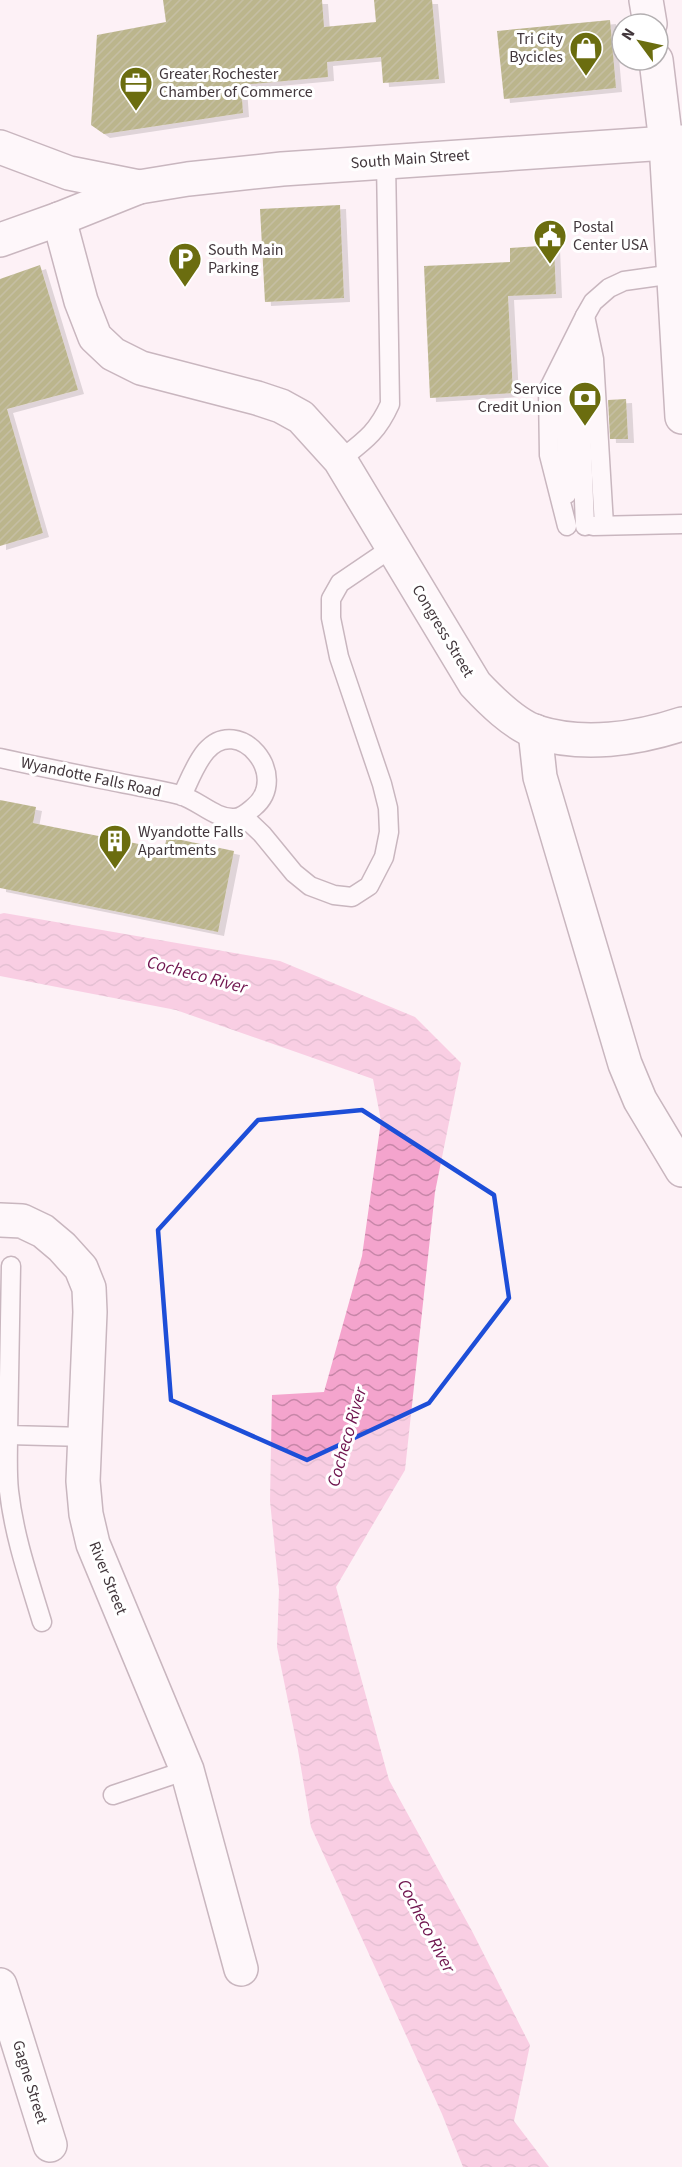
<svg xmlns="http://www.w3.org/2000/svg" width="682" height="2167" viewBox="0 0 682 2167" font-family="'Source Sans 3',sans-serif">
<style>
.water{fill:url(#water-waves)}
.building{fill:url(#building-hatch);filter:url(#shadow)}
.lines{fill:none;stroke-linecap:round;stroke-linejoin:round}
.service-casing{stroke:#89707c;stroke-width:21}
.minor-casing{stroke:#89707c;stroke-width:36}
.tertiary-casing{stroke:#89707c;stroke-width:36}
.secondary-casing{stroke:#89707c;stroke-width:36}
.service{stroke:#fff;stroke-width:18}
.minor{stroke:#fff;stroke-width:33}
.tertiary{stroke:#fff;stroke-width:33}
.secondary{stroke:#fff;stroke-width:33}
.marked{fill:none;stroke:#1d4ed8;stroke-width:4.5;stroke-linejoin:round}
.labels{text-anchor:middle;dominant-baseline:central;stroke-width:6;stroke-linejoin:round;paint-order:stroke}
.poi-label{font-size:16px;fill:#42373c;stroke:#fff;text-anchor:start}
.street-label{font-size:16px;fill:#42373c;stroke:#fff}
.water-label{font-size:18px;font-style:italic;fill:#6f144e;stroke:#fff}
</style>
<defs>
<pattern id="water-waves" width="16" height="10" patternUnits="userSpaceOnUse" patternTransform="scale(1.5)"><rect width="16" height="10" fill="#f4a4cd"/><path d="M0 5q4-4 8 0t8 0" fill="none" stroke="#c786a8"/></pattern>
<pattern id="building-hatch" width="6" height="6" patternUnits="userSpaceOnUse" patternTransform="scale(1.5)"><rect width="6" height="6" fill="#6b6d11"/><path d="M-1 1l2-2M0 6l6-6M5 7l2-2" fill="none" stroke="#82823e"/></pattern>
<filter id="shadow"><feDropShadow dx="6" dy="4" stdDeviation="0" flood-color="#0004"/></filter>
</defs>
<rect width="100%" height="100%" fill="#fdf1f6"/>
<polygon class="water" points="4,913 280,961 415,1017 461,1063 435,1192 405,1470 336,1587 389,1780 472,1931 530,2045 514,2121 549,2167 463,2167 442,2114 311,1827 298,1750 277,1647 279,1590 270,1501 272,1395 324,1392 362,1256 381,1121 373,1079 176,1010 0,976 0,914"/>
<g class="building">
<polygon points="163,0 322,0 324,27 376,22 374,0 432,0 439,79 383,83 381,57 327,62 328,77 241,85 243,113 104,134 91,125 97,35 166,22"/>
<polygon points="610,20 616,88 504,99 497,31"/>
<polygon points="340,205 344,298 265,302 260,209"/>
<polygon points="554,245 556,294 508,296 513,393 430,398 424,266 510,262 510,248"/>
<polygon points="40,265 78,390 7,409 43,533 0,546 0,279"/>
<polygon points="626,399 628,439 610,439 608,400"/>
<polygon points="0,800 36,807 33,823 164,849 167,837 234,851 218,932 0,888"/>
</g>
<g class="lines">
<g class="service-casing">
<g id="service">
<polyline points="585,316 594,359 604,525"/>
<polyline points="578,348 585,526"/>
<path d="M340 460C364 441 377 433 390 404L386 161"/>
<polyline points="567,494 565,376 569,363"/>
<polyline points="567,526 549,455 548,390 585,316 593,302 609,288 624,281 674,274"/>
<polyline points="593,526 682,524"/>
<path d="M0 758C40 767 81 775 121 783 141 787 161 790 180 795 198 800 215 819 234 818 242 818 248 812 254 807 291 776 239 713 206 751 195 764 189 781 182 796"/>
<polyline points="243,816 262,834 294,873 310,886 334,895 352,897 369,886 384,857 389,832 388,808 382,784 339,657 331,618 331,599 340,583 393,547"/>
<polyline points="11,1266 8,1435 86,1437"/>
<path d="M8 1435C8 1454 7 1473 9 1491 14 1536 29 1579 42 1622"/>
<polyline points="113,1795 187,1770"/>
</g>
</g>
<g class="minor-casing">
<g id="minor">
<polyline points="535,731 540,777 625,1064 640,1100 682,1170"/>
<polyline points="0,1220 22,1221 43,1231 62,1247 81,1268 89,1288 90,1312 83,1481 86,1514 93,1544 187,1770 241,1969"/>
<polyline points="0,1985 50,2145"/>
</g>
</g>
<g class="tertiary-casing">
<g id="tertiary">
<polyline points="646,0 650,24"/>
<polyline points="656,60 666,143 682,417"/>
<path d="M59 219 81 301 95 337 113 354 141 368 257 398 281 406 301 417 340 460 475 684C491 701 514 724 536 732 583 747 637 739 682 724"/>
</g>
</g>
<g class="secondary-casing">
<g id="secondary">
<polyline points="0,147 69,173 139,187"/>
<polyline points="0,240 59,219 139,187 188,179 282,169 682,142"/>
</g>
</g>
<use href="#service" class="service"/>
<use href="#minor" class="minor"/>
<use href="#tertiary" class="tertiary"/>
<use href="#secondary" class="secondary"/>
</g>
<path d="M0 0H682V2167H0ZM362 1110 494 1195 509 1298 429 1403 307 1460 171 1400 158 1230 258 1120Z" fill="#fdf1f6" fill-opacity=".55" fill-rule="evenodd"/>
<path class="marked" d="M362 1110 494 1195 509 1298 429 1403 307 1460 171 1400 158 1230 258 1120Z"/>
<defs>
<g id="shop-pin" transform="scale(1.725)"><path d="M0 17L-7.5 6A9.5 9.5 0 1 1 7.5 6Z" fill="#6b6d0f" stroke="#fff"/><path d="M-5-2.5h2.3a2.7 3.5 0 0 1 5.4 0H5L5.5 6h-11ZM-1.5-2.5h3a1.5 2.3 0 0 0-3 0Z" fill="#fff"/></g>
<g id="office-pin" transform="scale(1.725)"><path d="M0 17L-7.5 6A9.5 9.5 0 1 1 7.5 6Z" fill="#6b6d0f" stroke="#fff"/><path d="M-6-3h4V-5.5h4V-3h4V5H-6ZM-1-4.5V-3h2v-1.5ZM-6 0V1H6V0Z" fill="#fff"/></g>
<g id="civic-pin" transform="scale(1.725)"><path d="M0 17L-7.5 6A9.5 9.5 0 1 1 7.5 6Z" fill="#6b6d0f" stroke="#fff"/><path d="M-.6-6.5H3V-4.5H.6V-3L4-1V1h2V6H-6V1h2V-1L-.6-3ZM-1.2 2.5V6h2.4V2.5Z" fill="#fff"/></g>
<g id="parking-pin" transform="scale(1.725)"><path d="M0 17L-7.5 6A9.5 9.5 0 1 1 7.5 6Z" fill="#6b6d0f" stroke="#fff"/><path d="M-3.5-5.5H1a3.5 3.5 0 0 1 0 7H-1V5.5H-3.5ZM-1-3.4V-.6H.8a1.4 1.4 0 0 0 0-2.8Z" fill="#fff"/></g>
<g id="bank-pin" transform="scale(1.725)"><path d="M0 17L-7.5 6A9.5 9.5 0 1 1 7.5 6Z" fill="#6b6d0f" stroke="#fff"/><path d="M-6-4H6V4H-6ZM0-2.3a2.3 2.3 0 1 0 0 4.6a2.3 2.3 0 1 0 0-4.6Z" fill="#fff"/></g>
<g id="building-pin" transform="scale(1.725)"><path d="M0 17L-7.5 6A9.5 9.5 0 1 1 7.5 6Z" fill="#6b6d0f" stroke="#fff"/><path d="M-4-6H4V6H1V3H-1V6H-4ZM-2.5-4.3h1.7v1.8h-1.7ZM.8-4.3h1.7v1.8H.8ZM-2.5-1h1.7V.8h-1.7ZM.8-1h1.7V.8H.8Z" fill="#fff"/></g>
</defs>
<g fill-rule="evenodd">
<use href="#shop-pin" x="586" y="48"/>
<use href="#office-pin" x="136" y="83"/>
<use href="#civic-pin" x="550" y="236"/>
<use href="#parking-pin" x="185" y="259"/>
<use href="#bank-pin" x="585" y="398"/>
<use href="#building-pin" x="115" y="841"/>
</g>
<g class="labels">
<g class="poi-label">
<text x="563" y="39" text-anchor="end">Tri City<tspan x="563" dy="18">Bycicles</tspan></text>
<text x="159" y="74">Greater Rochester<tspan x="159" dy="18">Chamber of Commerce</tspan></text>
<text x="573" y="227">Postal<tspan x="573" dy="18">Center USA</tspan></text>
<text x="208" y="250">South Main<tspan x="208" dy="18">Parking</tspan></text>
<text x="562" y="389" text-anchor="end">Service<tspan x="562" dy="18">Credit Union</tspan></text>
<text x="138" y="832">Wyandotte Falls<tspan x="138" dy="18">Apartments</tspan></text>
</g>
<g class="street-label">
<text transform="translate(410 159) rotate(-4)">South Main Street</text>
<text transform="translate(443 631) rotate(59)">Congress Street</text>
<text transform="translate(91 777) rotate(12)">Wyandotte Falls Road</text>
<text transform="translate(108 1578) rotate(68)">River Street</text>
<text transform="translate(30 2082) rotate(73)">Gagne Street</text>
</g>
<g class="water-label">
<text transform="translate(197 975) rotate(15)">Cocheco River</text>
<text transform="translate(347 1437) rotate(-74)">Cocheco River</text>
<text transform="translate(426 1926) rotate(62)">Cocheco River</text>
</g>
</g>
<g transform="translate(640 42) rotate(303)"><circle r="28" fill="#ffffff" stroke="#b3afb1" stroke-width="1.5"/>
<path d="M0-4.5L10 22L0 15L-10 22Z" fill="#6b6d0f"/>
<text y="-9" font-size="16" font-weight="bold" text-anchor="middle" fill="#42373c">N</text>
</g>
</svg>
